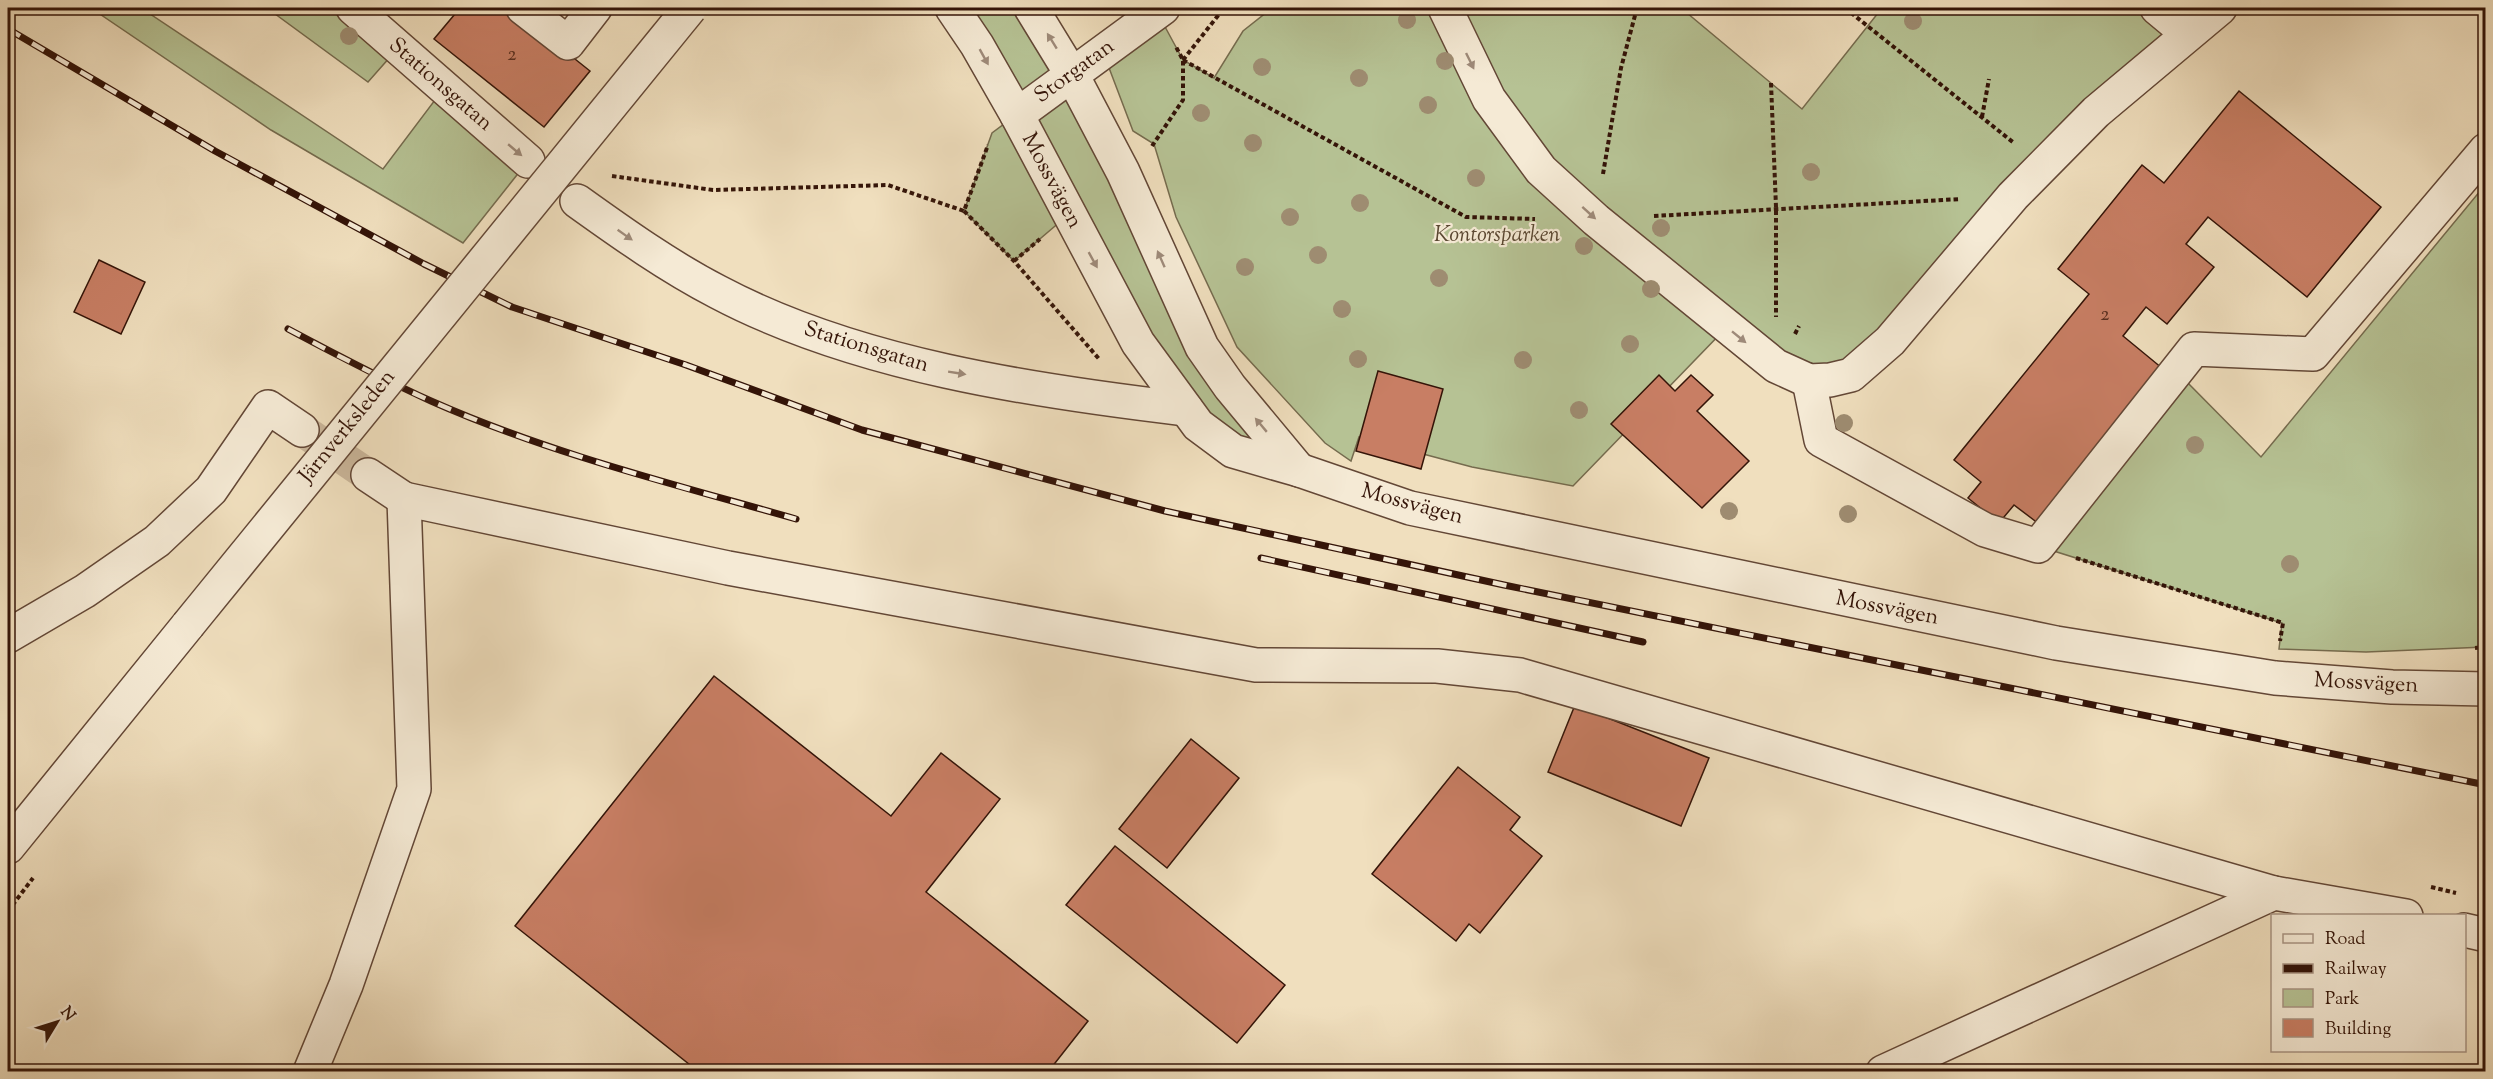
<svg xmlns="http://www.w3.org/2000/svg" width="2493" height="1079" viewBox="0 0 2493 1079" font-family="'Sorts Mill Goudy',serif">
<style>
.green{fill:#b6c294;stroke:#756b4e;stroke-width:1.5}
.building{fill:#c87e64;stroke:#341408;stroke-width:1.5}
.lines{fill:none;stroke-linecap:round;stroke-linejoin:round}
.minor-tunnel{stroke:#cab69a;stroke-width:33;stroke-dasharray:33 16;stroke-linecap:butt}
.minor-casing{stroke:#634736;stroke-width:36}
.path{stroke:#341408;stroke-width:4;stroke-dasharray:4.5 3;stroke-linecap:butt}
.minor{stroke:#f5ead5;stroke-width:33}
.rail-casing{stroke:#341408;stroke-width:7}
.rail{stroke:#f5ead5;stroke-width:4.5;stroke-dasharray:14;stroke-linecap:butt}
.minor-bridge-casing{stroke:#634736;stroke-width:36;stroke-linecap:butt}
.minor-bridge{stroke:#f5ead5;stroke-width:33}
.tree{fill:#9e8c71}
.oneway{fill:#9e8a79}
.labels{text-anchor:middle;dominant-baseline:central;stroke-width:4.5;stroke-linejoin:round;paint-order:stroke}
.number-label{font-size:20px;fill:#592e1f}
.street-label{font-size:22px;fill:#341408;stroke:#f5ead5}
.park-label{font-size:22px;font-style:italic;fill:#5b4832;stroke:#f5ead5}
</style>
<rect width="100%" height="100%" fill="#f0dfbe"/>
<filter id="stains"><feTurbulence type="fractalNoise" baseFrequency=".00333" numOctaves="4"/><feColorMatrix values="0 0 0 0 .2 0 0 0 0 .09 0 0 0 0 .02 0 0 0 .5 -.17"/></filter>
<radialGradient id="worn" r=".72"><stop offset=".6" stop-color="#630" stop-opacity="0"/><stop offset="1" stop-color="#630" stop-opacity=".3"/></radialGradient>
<g class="green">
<polygon points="91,8 141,8 383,169 444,88 528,161 463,243 271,130"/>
<polygon points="267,8 353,8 398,48 368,82"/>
<polygon points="952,8 1031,8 1163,264 1299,470 1233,451 1068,215 1014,261 964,211 992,133 1016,115"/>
<polygon points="1272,8 1681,8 1802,109 1882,8 2157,8 2187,33 1830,380 1727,327 1573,486 1472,467 1359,437 1351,461 1325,443 1237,347 1176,217 1154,144 1133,131 1103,52 1157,12 1183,60 1214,78 1243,31"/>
<polygon points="2485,185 2485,647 2366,652 2279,649 2282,623 2038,546 2176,371 2261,457"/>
</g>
<g class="building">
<polygon points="460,8 511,8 590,71 544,127 434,39"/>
<polygon points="2239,91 2381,207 2307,297 2208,217 2186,244 2214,267 2167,324 2146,307 2123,336 2168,373 2043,527 2014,505 1999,523 1968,498 1981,482 1954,460 2089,294 2058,269 2142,165 2164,183"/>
<polygon points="99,260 145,282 121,334 74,312"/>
<polygon points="1378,371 1443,389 1421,469 1356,451"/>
<polygon points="1659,375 1675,391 1691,375 1713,395 1697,411 1749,461 1702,508 1611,424"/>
<polygon points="714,676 891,816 941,753 1000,799 926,892 1088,1021 1048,1072 699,1072 515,926"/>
<polygon points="1575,705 1709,758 1681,826 1548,772"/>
<polygon points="1191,739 1239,778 1167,868 1119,829"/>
<polygon points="1458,767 1520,817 1510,830 1542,856 1480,933 1469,924 1456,941 1372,874"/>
<polygon points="1115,846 1285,985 1237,1043 1066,905"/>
</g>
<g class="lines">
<polyline class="minor-tunnel" points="302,430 368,475"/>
<g class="minor-casing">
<g id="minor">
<polyline points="353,8 528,161"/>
<polyline points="523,8 568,43 595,8"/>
<polyline points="952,8 977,45 1017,115 1138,343 1198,425 1233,451 1299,470 1410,508 2056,643 2275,678 2392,687 2486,689"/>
<polyline points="1031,8 1072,75 1123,172 1202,347 1230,387 1299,470"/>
<polyline points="1445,8 1489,99 1541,170 1596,220 1776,366 1809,381 1830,380 1851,375 1890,341 2013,196 2096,112 2220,8"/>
<polyline points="2157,8 2187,33"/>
<polyline points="1017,115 1163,8"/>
<path d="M577 201C623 234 668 266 718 292 856 365 1033 391 1186 409"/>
<polyline points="1809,381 1821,440 1985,530 2038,546 2194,349 2313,354 2486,150"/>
<polyline points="368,475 404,499"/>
<polyline points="8,636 85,591 157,541 211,490 268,407 302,430"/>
<polyline points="8,847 188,625"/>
<polyline points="2464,930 2486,935"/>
<polyline points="310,1072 346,985 414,789 404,499 728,568 1256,665 1437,666 1520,675 2274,893 2406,916"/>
<polyline points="1883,1072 2274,893"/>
</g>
</g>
<g class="path">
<polyline points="1845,8 2014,143"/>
<polyline points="1183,60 1466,217 1535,219"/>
<polyline points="1183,60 1224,8"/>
<polyline points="1771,83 1776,207 1776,317"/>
<polyline points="1982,117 1989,79"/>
<polyline points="1152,146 1183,100 1183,60 1175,45"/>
<polyline points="1603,174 1621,68 1637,8"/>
<polyline points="612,176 713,190 888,185 964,211 988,145"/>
<polyline points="964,211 1014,261 1100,360"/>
<polyline points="1654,216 1961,199"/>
<polyline points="1014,261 1040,239"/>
<polyline points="1795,334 1799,326"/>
<polyline points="2076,558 2283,623 2280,641"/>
<polyline points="2475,648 2486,647"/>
<polyline points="2431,887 2456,893"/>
<polyline points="8,911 33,878"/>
</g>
<use href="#minor" class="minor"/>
<g class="rail-casing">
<g id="rail">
<polyline points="8,29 215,151 424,264 512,307 686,365 862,430 1165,511 1504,585 2486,785"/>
<path d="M288 329C335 354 382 379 431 401 548 453 673 484 796 519"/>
<polyline points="1261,558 1643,642"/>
</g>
</g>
<use href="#rail" class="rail"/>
<g class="minor-bridge-casing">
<polyline id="minor-bridge" points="188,625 690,8"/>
</g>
<use href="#minor-bridge" class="minor-bridge"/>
</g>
<g class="tree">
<circle cx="1407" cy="20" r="9"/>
<circle cx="1913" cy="21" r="9"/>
<circle cx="349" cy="36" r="9"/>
<circle cx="1445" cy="61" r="9"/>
<circle cx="1262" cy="67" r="9"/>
<circle cx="1359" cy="78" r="9"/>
<circle cx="1428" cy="105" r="9"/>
<circle cx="1201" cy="113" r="9"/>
<circle cx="1253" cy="143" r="9"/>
<circle cx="1811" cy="172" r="9"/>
<circle cx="1476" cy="178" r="9"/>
<circle cx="1360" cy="203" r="9"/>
<circle cx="1290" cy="217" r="9"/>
<circle cx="1661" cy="228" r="9"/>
<circle cx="1584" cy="246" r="9"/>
<circle cx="1318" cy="255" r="9"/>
<circle cx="1245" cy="267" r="9"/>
<circle cx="1439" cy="278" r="9"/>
<circle cx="1651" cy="289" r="9"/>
<circle cx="1342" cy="309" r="9"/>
<circle cx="1630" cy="344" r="9"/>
<circle cx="1358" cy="359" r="9"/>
<circle cx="1523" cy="360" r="9"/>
<circle cx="1579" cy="410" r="9"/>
<circle cx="1844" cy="423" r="9"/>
<circle cx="2195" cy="445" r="9"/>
<circle cx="1729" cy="511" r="9"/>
<circle cx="1848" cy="514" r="9"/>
<circle cx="2290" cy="564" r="9"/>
</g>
<defs><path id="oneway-solid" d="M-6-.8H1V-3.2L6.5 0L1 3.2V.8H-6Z" transform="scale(1.5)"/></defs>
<g class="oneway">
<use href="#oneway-solid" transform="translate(1052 41) rotate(-122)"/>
<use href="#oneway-solid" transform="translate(984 57) rotate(61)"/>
<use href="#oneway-solid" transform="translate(1470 61) rotate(64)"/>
<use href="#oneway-solid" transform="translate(515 150) rotate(40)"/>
<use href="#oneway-solid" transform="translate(1589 213) rotate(42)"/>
<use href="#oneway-solid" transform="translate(625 235) rotate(35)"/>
<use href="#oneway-solid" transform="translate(1161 259) rotate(-114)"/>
<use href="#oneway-solid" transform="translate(1093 260) rotate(61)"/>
<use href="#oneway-solid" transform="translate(1739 337) rotate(39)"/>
<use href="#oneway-solid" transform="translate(957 373) rotate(9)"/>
<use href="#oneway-solid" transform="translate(1261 425) rotate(-130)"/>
</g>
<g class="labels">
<g class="number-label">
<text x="512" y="55">2</text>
<text x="2105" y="315">2</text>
</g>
<g class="street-label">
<text transform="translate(1075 72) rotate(-36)">Storgatan</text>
<text transform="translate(440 85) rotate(41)">Stationsgatan</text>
<text transform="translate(1051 181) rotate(62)">Mossvägen</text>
<text transform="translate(866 348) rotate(17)">Stationsgatan</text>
<text transform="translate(348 427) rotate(-51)">Järnverksleden</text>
<text transform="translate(1412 505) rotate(15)">Mossvägen</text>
<text transform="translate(1887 609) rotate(11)">Mossvägen</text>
<text transform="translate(2366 684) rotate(3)">Mossvägen</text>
</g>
<g class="park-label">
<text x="1497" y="236">Kontorsparken</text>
</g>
</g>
<rect width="2493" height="1079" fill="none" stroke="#f0dfbe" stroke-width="30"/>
<rect x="9" y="9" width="2475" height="1061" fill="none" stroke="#341408" stroke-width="3"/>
<rect x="15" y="15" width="2463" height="1049" fill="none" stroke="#341408" stroke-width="1.5"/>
<rect x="2271" y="914" width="195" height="138" fill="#f5ead5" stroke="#a89483" stroke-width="1.5"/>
<rect x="2283" y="934" width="30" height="9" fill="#f5ead5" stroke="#a89483" stroke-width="1.5"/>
<text x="2325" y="944" font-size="18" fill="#341408">Road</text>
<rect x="2283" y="964" width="30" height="9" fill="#341408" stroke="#a89483" stroke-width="1.5"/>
<text x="2325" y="974" font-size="18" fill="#341408">Railway</text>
<rect x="2283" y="989" width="30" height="18" fill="#b6c294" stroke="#a89483" stroke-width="1.5"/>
<text x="2325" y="1004" font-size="18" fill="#341408">Park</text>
<rect x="2283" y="1019" width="30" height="18" fill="#c87e64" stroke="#a89483" stroke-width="1.5"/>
<text x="2325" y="1034" font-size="18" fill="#341408">Building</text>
<g transform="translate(57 1022) rotate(52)" stroke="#f5ead5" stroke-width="4.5" paint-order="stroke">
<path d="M0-4.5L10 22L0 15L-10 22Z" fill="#341408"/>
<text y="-9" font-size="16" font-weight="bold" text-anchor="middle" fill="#341408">N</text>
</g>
<rect width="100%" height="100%" filter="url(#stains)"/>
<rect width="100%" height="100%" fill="url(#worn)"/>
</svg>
